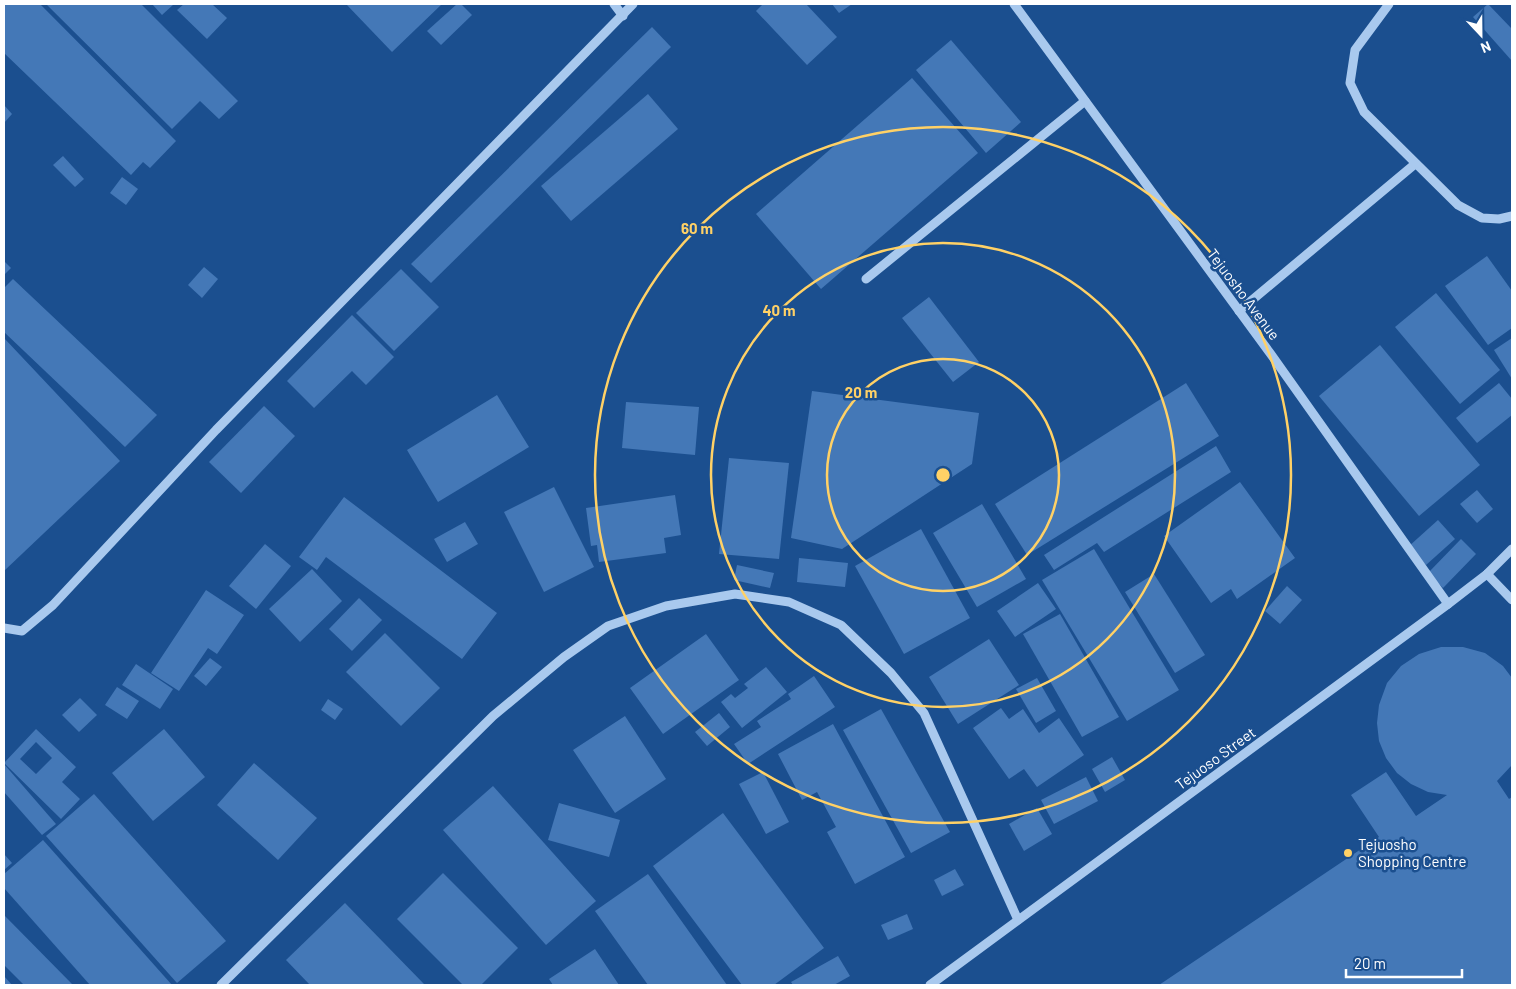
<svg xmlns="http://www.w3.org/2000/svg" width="1516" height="989" viewBox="0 0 1516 989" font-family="Barlow,sans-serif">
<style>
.building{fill:#4478b7;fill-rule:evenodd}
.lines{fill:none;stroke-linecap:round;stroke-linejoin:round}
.minor{stroke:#a9c9ee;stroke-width:9}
.ring{fill:none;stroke:#ffd166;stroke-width:2.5}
.poi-dot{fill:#ffd166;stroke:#1b4f8f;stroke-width:2}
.labels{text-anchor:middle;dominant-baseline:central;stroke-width:5;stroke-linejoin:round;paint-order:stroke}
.street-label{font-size:15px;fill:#fff;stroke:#1b4f8f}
.poi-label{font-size:15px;fill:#fff;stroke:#1b4f8f;text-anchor:start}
.centre{fill:#ffd166;stroke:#1b4f8f;stroke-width:2.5}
.ring-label{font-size:15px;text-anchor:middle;font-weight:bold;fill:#ffd166;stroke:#1b4f8f;stroke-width:5;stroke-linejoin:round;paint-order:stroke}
</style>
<rect width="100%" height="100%" fill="#1b4f8f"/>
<g class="building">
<polygon points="4,4 40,4 176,141 150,168 143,162 131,175 4,53"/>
<polygon points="46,4 141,4 238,101 219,119 200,101 172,129"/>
<polygon points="152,4 174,4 162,15"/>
<polygon points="184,4 212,4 227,18 207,39 177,10"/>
<polygon points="346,4 442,4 392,52"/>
<polygon points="457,4 461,4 472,15 441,45 427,31"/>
<polygon points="763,4 806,4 837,37 807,65 756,11"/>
<polygon points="832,4 852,4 839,13"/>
<polygon points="1488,4 1512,29 1512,61 1473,17"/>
<polygon points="652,27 671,47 431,283 411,264"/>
<polygon points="951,40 1021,122 986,153 916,70"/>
<polygon points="912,78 978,153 821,289 756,214"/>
<polygon points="648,94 678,129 571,221 541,186"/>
<polygon points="4,105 12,114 4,123"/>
<polygon points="63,156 84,179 75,187 53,165"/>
<polygon points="122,177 138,189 126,205 110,193"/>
<polygon points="1487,256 1512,291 1512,328 1488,345 1445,286"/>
<polygon points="4,261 11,268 4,275"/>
<polygon points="204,267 218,279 202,298 188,285"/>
<polygon points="401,269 439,307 394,351 356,313"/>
<polygon points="13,279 157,415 125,447 4,332 4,288"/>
<polygon points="1436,293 1500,370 1460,404 1395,327"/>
<polygon points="929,297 979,362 953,382 902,318"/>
<polygon points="352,315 394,357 366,385 352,371 314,408 287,381"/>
<polygon points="4,338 120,461 4,571"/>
<polygon points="1512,338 1512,379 1494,350"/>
<polygon points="1380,345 1480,465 1419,516 1319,396"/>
<polygon points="1186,383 1219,436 1027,555 995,504"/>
<polygon points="1499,383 1512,399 1512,415 1477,443 1456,418"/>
<polygon points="812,391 979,413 972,464 842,549 791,538"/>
<polygon points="497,395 529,447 438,502 407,450"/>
<polygon points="626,402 699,407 695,455 622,448"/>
<polygon points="264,406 295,436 241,493 209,462"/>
<polygon points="1216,446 1231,472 1104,552 1097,543 1054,570 1044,555"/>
<polygon points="729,458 789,463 779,559 719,554"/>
<polygon points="1240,482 1295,558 1237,599 1231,589 1211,603 1164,536"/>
<polygon points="554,487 594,567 544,592 504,512"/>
<polygon points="1477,490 1493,509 1477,523 1460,504"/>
<polygon points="675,495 681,535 664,538 666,553 599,562 597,545 591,546 586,508"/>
<polygon points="344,497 497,613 462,659 326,557 317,570 299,557"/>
<polygon points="982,504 1026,579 977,607 933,533"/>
<polygon points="1438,520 1455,539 1426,565 1408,547"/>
<polygon points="465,522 478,544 447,562 434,539"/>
<polygon points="921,529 970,618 904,654 855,566"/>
<polygon points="1461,539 1476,554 1443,588 1428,573"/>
<polygon points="265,544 291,566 256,609 229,586"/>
<polygon points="1094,549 1179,690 1127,721 1042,580"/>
<polygon points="799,558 848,563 845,587 797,582"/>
<polygon points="737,565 774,573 770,588 734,580"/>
<polygon points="312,569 342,601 300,642 269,609"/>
<polygon points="1154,574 1205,655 1175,673 1125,592"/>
<polygon points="1038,583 1056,609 1015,637 997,611"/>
<polygon points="1287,586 1302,600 1280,624 1265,611"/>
<polygon points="206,590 244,615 217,654 208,648 179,691 151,673"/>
<polygon points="359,598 382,620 352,651 329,629"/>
<polygon points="1060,614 1119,717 1082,737 1023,634"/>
<polygon points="385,633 440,688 401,726 346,672"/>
<polygon points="706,634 739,680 663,734 630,688"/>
<polygon points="989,639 1019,685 958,724 929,677"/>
<polygon points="1441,647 1463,647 1485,653 1503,666 1512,678 1512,765 1497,781 1509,799 1512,797 1512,985 1159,985 1379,837 1351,795 1386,772 1416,816 1447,795 1428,792 1411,784 1397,773 1386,758 1379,741 1377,723 1379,705 1387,683 1401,666 1419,654"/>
<polygon points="210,658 222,667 206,686 194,676"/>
<polygon points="136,664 173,689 160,709 122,685"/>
<polygon points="766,667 787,692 742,728 721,702 731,694 735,698 748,688 744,684"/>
<polygon points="814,676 835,707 748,764 734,744 761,727 757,721 791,699 788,694"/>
<polygon points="1037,678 1056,711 1036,723 1016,689"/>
<polygon points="117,687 139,701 127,719 105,705"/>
<polygon points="80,698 97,715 79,732 62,715"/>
<polygon points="328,699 343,709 335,720 321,710"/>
<polygon points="1001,708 1009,719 1023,709 1039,733 1059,718 1084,755 1037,787 1024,769 1009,779 973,728"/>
<polygon points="881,709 950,832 911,853 843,730"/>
<polygon points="719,713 730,727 707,746 695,732"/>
<polygon points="625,716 666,779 615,813 573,750"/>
<polygon points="833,724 905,857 855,884 827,832 836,827 817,792 802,800 778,754"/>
<path d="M36 729 76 767 62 782 80 799 61 819 4 763ZM36 742 52 758 36 774 20 759Z"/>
<polygon points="164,729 205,777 153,821 112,773"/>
<polygon points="1112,757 1125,780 1105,792 1092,769"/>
<polygon points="254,763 317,818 278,860 217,805"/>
<polygon points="4,764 56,824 42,835 4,792"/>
<polygon points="763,772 789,822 766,834 739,784"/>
<polygon points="1086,777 1098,801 1054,824 1041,800"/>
<polygon points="493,786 596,901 546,945 443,830"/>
<polygon points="94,794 226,941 177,983 46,836"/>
<polygon points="559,803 620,820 609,857 548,840"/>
<polygon points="1037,808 1052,834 1024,851 1009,824"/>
<polygon points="723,813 824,948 774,985 742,985 653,866"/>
<polygon points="43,840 172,985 90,985 4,888 4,874"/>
<polygon points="4,854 12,863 4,870"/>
<polygon points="955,869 964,885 942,896 934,880"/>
<polygon points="443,873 518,948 481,985 463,985 397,919"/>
<polygon points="648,874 727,985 648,985 595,911"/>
<polygon points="345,903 424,984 423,985 310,985 286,960"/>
<polygon points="907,914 913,929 888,940 881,925"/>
<polygon points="4,915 73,985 24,985 4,965"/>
<polygon points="595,949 619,985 553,985 549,979"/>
<polygon points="838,956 850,976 834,985 793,985 791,982"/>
<polygon points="4,976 12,985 4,985"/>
</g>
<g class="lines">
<g class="minor">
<polyline points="614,4 623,16"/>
<polyline points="1014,4 1270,353 1448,604"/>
<polyline points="1389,4 1355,50 1350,83 1364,112 1458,205 1482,218 1499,219 1512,216"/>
<polyline points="866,279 1085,101"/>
<polyline points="1239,311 1415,164"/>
<polyline points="1487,574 1512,600"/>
<polyline points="4,628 22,631 53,605 216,430 633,4"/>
<polyline points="221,985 493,716 564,657 608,626 666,606 735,594 789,602 841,625 891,673 924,713 1018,920"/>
<polyline points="930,985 1448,604 1487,574 1512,549"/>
</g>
</g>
<g class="ring">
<circle cx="943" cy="475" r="116"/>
<circle cx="943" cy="475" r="232"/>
<circle cx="943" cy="475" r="348"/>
</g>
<circle class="poi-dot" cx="1348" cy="853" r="5"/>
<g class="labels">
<g class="street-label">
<text transform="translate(1244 294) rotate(53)">Tejuosho Avenue</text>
<text transform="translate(1215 758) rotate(-36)">Tejuoso Street</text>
</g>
<g class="poi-label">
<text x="1358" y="844">Tejuosho<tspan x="1358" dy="17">Shopping Centre</tspan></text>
</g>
</g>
<circle cx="943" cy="475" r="8" class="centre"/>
<g class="ring-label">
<text x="697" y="234">60 m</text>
<text x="779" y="316">40 m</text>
<text x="861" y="398">20 m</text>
</g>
<rect width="1516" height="989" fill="none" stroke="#ffffff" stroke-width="10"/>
<g transform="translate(1481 35) rotate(158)" stroke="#1b4f8f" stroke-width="4" paint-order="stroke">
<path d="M0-4L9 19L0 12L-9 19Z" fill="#ffffff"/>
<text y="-8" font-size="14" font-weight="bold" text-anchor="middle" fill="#ffffff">N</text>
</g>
<path d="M1346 969v8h116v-8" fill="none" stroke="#ffffff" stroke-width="2.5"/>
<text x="1354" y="969" font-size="15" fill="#ffffff" stroke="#1b4f8f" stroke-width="4" paint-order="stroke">20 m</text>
</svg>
